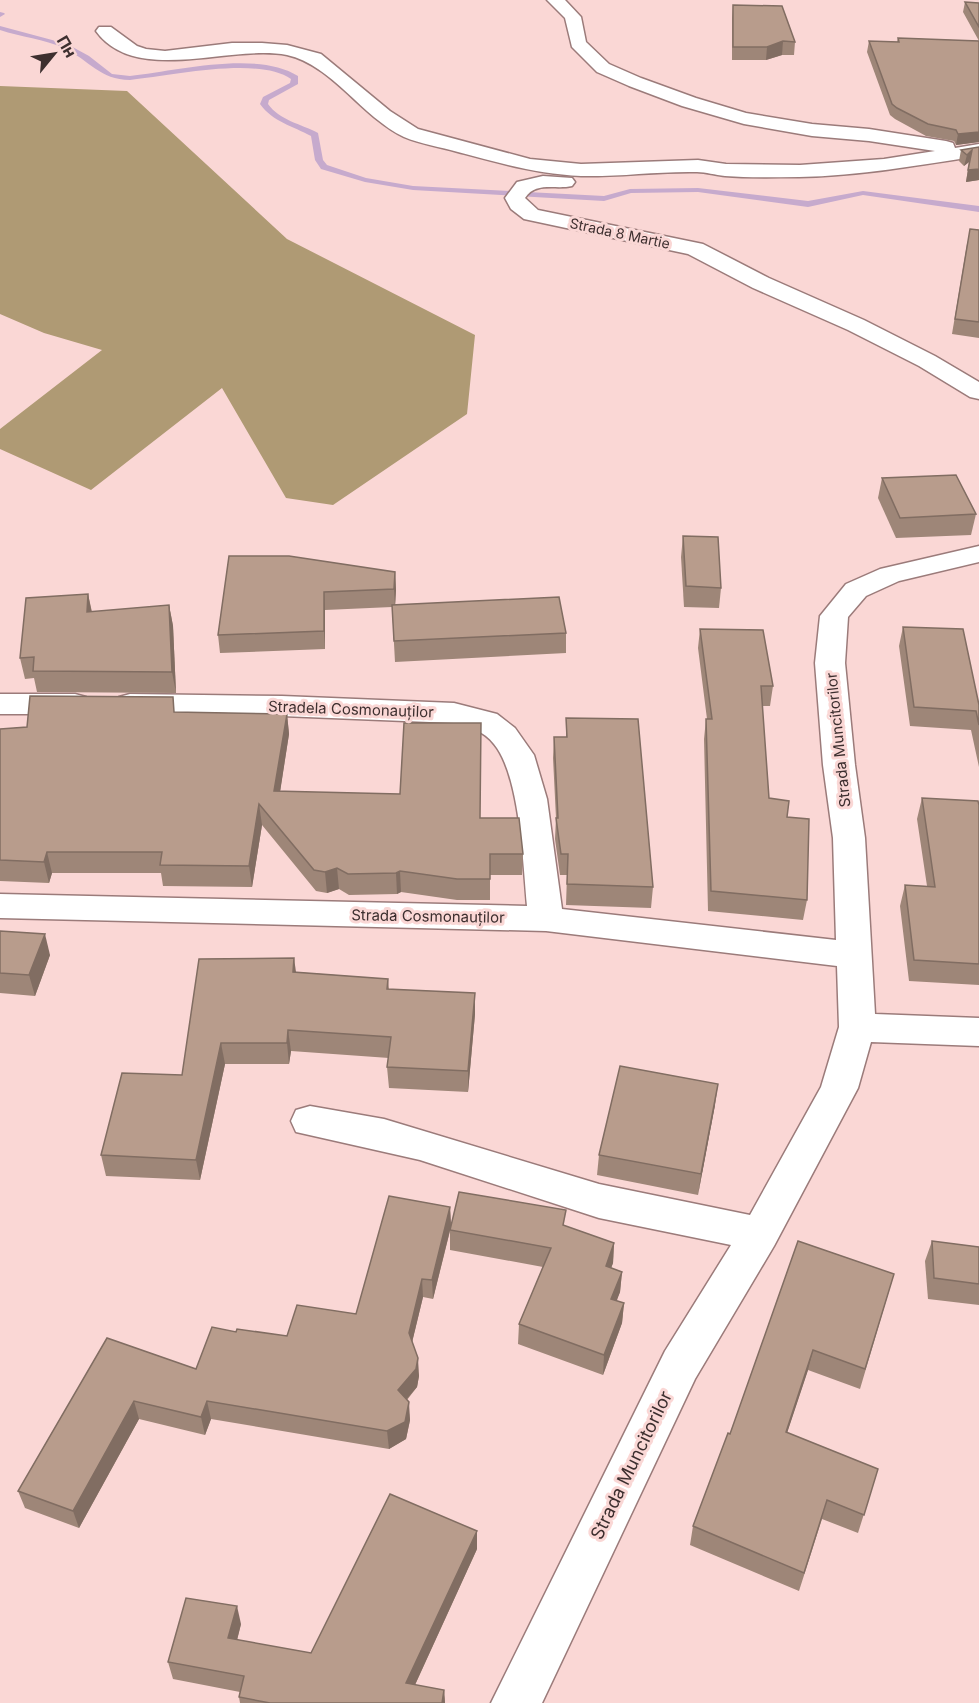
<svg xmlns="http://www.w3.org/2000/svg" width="979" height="1703" viewBox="0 0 979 1703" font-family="Inter,sans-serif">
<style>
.forest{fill:#af9a74}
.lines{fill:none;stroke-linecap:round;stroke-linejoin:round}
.stream{fill:#c6aacd;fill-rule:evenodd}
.street-casing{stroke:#9b7b7a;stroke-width:3}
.street{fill:#fff;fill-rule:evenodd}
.wall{fill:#9e8678}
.shaded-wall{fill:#816d62}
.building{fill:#b89c8c;stroke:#816d62;stroke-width:1.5}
.labels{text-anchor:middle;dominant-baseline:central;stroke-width:6;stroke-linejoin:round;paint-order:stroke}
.far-street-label{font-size:14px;fill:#3d2f2f;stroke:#fad7d5}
.street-label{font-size:15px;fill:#3d2f2f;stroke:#fad7d5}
.near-street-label{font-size:18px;fill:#3d2f2f;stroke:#fad7d5}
</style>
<rect width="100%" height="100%" fill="#fad7d5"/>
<polygon class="forest" points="0,86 127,91 287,239 475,335 467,414 333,505 286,498 222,388 91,490 0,449 0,429 102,350 44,333 0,314"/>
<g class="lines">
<g class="stream">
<polygon points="0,12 4,13 5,14 0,17"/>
<path d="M0 26 67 44 89 56 112 74 130 76C176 71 257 50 298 76V84L269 100 268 104C279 120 301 124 318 133L323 160 327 165 366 178 413 186 604 196 630 189 698 188 808 201 863 191 979 206V212L863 195 808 207 698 192 631 193 604 201 413 190 365 182 321 169 315 160 311 136C293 126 273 122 260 104L263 97 290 83 291 79C258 56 171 76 130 80 100 80 89 60 64 48 44 39 21 37 0 30Z"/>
</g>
<g class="street-casing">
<g id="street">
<path d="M547 0H565L581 17 586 42 609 64 641 78 696 98 746 113 812 124 869 129 946 141 953 143 955 148 979 144V156C919 165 860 176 799 177 775 177 749 178 725 176 715 175 706 172 697 172 658 171 619 177 581 176 538 174 499 163 458 152 441 147 420 144 404 137 362 117 332 65 287 55 229 44 136 86 96 31L99 27H111L137 46 146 49 165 51 232 43H262L287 45 321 54 390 111 418 129 530 159 581 164 698 160 726 164 800 165 884 159 935 151 869 141 812 136 744 124 682 106 629 86 597 72 572 47 565 18Z"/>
<path d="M543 176 572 178 575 182 572 186C556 190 536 181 525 198L538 210 703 244 769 278 864 320 935 356 979 382V399L970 397 919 366 848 330 753 288 688 254 524 219 511 209 505 198 517 182Z"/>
<path d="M979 546V562L899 581 866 596 848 617 845 663 855 765 865 838 875 1014 979 1018V1046L871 1042 858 1088 774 1246 695 1379 542 1703H491L665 1351 731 1245 599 1218 420 1160 296 1132 291 1121 296 1110 310 1106 384 1119 599 1184 750 1215 821 1087 839 1027 837 966 546 931 0 918V894L527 906C523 864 520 775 494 744 484 731 470 727 454 723L282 716 130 714 119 711 115 704 119 697 130 694 282 696 454 703 497 714 515 728 534 755 547 799 562 909 836 940 833 838 823 765 815 663 820 616 846 584 880 569Z"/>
<polygon points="0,694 75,694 86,697 90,704 86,711 75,714 0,714"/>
</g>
</g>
<use href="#street" class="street"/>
</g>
<g class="wall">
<polygon points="965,2 979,3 979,142 956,145 954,141 926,136 895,119 890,115 867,52 869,41 897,42 898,38 979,41 963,12"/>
<polygon points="733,5 795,42 794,55 782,55 766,60 732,60 732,18"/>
<polygon points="979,147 979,180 966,182 969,162 964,166 959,161 961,150"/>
<polygon points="979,230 979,338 952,334 967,244"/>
<polygon points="882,478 976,514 971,535 896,538 878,498"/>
<polygon points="683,536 721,588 719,608 684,607 681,557"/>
<polygon points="229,556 395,572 396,590 395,605 566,633 566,653 395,662 392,607 325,610 325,649 220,653 218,635"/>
<polygon points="88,594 92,612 169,605 173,626 176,693 37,692 34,678 25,679 20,658"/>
<polygon points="903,627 979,705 979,767 971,730 910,726 899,646"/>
<polygon points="700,629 773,686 770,706 762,706 769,798 787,817 807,900 803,920 708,911 704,739 706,719 707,719 698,648"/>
<polygon points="176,712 287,714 289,734 280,791 480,818 523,854 522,875 490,875 490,900 457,900 401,892 397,894 349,895 339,889 327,893 316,891 262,825 252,887 163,886 161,873 52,873 49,883 0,881 0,729 27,727"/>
<polygon points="566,718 653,887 651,908 566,905 567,875 560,875 555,839 556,818 553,758 554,737 566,737"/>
<polygon points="922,798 979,805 979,985 909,981 900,906 905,885 927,886 917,819"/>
<polygon points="0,931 50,955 35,996 0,993"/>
<polygon points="296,972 388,979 389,989 475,1014 468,1092 389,1088 387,1067 389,1058 291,1051 289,1064 225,1064 200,1180 106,1176 101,1155 182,1075"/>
<polygon points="715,1105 698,1195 597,1175 599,1155"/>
<polygon points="450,1207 451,1225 565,1226 614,1243 613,1263 611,1268 622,1272 620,1292 616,1301 624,1303 622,1323 603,1375 518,1344 519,1324 543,1267 450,1250 450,1231 433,1299 423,1297 412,1342 419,1376 417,1387 407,1400 410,1420 406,1439 389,1449 211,1419 205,1435 139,1419 79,1528 25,1508 18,1491 107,1338 196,1369 236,1332 287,1336 356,1314"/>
<polygon points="798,1241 894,1274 860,1389 808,1370 787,1433 878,1469 858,1533 822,1519 799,1591 690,1545 693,1526 730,1434"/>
<polygon points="932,1241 979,1247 979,1305 928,1299 925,1261"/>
<polygon points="477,1549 415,1685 444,1690 445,1703 240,1703 239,1697 240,1692 173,1679 168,1662 241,1624 237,1640 311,1653"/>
</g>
<g class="shaded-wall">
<polygon points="783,41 782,55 766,60 767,47"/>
<polygon points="979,132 979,142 956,145 958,134"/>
<polygon points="972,150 969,162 964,166 967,155"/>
<polygon points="979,169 979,180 966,182 968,170"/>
<polygon points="395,572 396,590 395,607 394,589"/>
<polygon points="324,592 325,610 325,649 324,631"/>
<polygon points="88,594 92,614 87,612"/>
<polygon points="169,605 173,626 176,693 172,672"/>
<polygon points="287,714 289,734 277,812 274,791"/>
<polygon points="259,804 262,825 252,887 249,866"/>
<polygon points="47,852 52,873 49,883 44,862"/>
<polygon points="337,868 339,889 327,893 325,872"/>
<polygon points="400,871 401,892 397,894 396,873"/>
<polygon points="45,934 50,955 35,996 29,975"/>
<polygon points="294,958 297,979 293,972"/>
<polygon points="475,993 475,1014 468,1092 468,1071"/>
<polygon points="288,1030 291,1051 289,1064 287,1043"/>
<polygon points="221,1043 225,1064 200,1180 196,1160"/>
<polygon points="718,1084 715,1105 698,1195 701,1174"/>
<polygon points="450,1207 451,1226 433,1299 432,1280"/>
<polygon points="614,1243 613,1263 604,1287 606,1266"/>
<polygon points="622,1272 620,1292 610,1319 611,1299"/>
<polygon points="422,1279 423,1297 410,1351 409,1333"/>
<polygon points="624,1303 622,1323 603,1375 604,1355"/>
<polygon points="813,1350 808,1370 781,1451 786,1432"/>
<polygon points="418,1358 419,1376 417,1387 399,1408 398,1390"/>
<polygon points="134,1401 139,1419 79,1528 73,1511"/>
<polygon points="207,1401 211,1419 205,1435 201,1417"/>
<polygon points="409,1402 410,1420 406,1439 389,1449 387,1431"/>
<polygon points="477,1531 477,1549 408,1700 406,1683"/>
<polygon points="237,1606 241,1624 233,1656 228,1638"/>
<polygon points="444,1690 445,1703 442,1703"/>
</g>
<g class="building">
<polygon points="965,2 979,3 979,27"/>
<polygon points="733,5 782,6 795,42 783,41 767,47 733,47"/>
<polygon points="898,38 979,41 979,132 958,134 956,130 928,124 897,108 892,104 869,41 899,42"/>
<polygon points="979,147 979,169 968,170 972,150 967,155 961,150"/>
<polygon points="970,229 979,230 979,322 955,319"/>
<polygon points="956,475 976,514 900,518 882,478"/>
<polygon points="683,536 718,537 721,588 686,586"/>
<polygon points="229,556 289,556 395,572 394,589 324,592 324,631 218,635"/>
<polygon points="88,594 87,612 169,605 172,672 33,671 34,657 20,658 26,598"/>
<polygon points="559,597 566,633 394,641 392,605"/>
<polygon points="903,627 963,629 979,705 979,725 976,711 914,707"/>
<polygon points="700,629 763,630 773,686 761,686 769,798 789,801 787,817 809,819 807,900 711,891 706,719 712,719"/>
<polygon points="30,696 173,697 174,712 287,714 274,791 400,794 404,723 481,723 480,818 519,818 523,854 490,854 490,879 457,879 400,871 396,873 348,874 337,868 325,872 314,870 259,804 249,866 160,865 162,852 47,852 44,862 0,860 0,729 27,727"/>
<polygon points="566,718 638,719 653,887 567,884 568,854 561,854 556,818 558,818 554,737 567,737"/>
<polygon points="922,798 978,801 979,805 979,964 914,960 905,885 935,887"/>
<polygon points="0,931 45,934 29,975 0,973"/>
<polygon points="294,958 293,972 388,979 387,989 475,993 468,1071 387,1067 391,1037 288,1030 287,1043 221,1043 196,1160 101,1155 122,1073 182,1075 199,959"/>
<polygon points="620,1066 718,1084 701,1174 599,1155"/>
<polygon points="459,1192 566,1210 563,1225 614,1243 606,1266 622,1272 611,1299 624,1303 604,1355 519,1324 551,1248 450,1230"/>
<polygon points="389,1196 450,1207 432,1280 422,1279 409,1333 418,1358 416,1369 398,1390 409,1402 405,1422 387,1431 207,1401 201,1417 134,1401 73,1511 18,1491 107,1338 196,1369 212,1327 236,1332 237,1329 287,1336 297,1305 356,1314"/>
<polygon points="798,1241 894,1274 865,1369 813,1350 786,1432 878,1469 864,1515 827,1500 804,1573 693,1526 728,1433 730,1434"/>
<polygon points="932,1241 979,1247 979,1284 934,1278"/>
<polygon points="390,1494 477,1531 406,1683 444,1690 442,1703 270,1703 239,1697 244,1676 168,1662 186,1598 237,1606 228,1638 311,1653"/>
</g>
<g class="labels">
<g class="far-street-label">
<text transform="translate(620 233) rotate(12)">Strada 8 Martie</text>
</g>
<g class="street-label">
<text transform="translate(351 709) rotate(2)">Stradela Cosmonauților</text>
<text transform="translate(838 740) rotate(-96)">Strada Muncitorilor</text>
<text transform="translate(428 916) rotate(1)">Strada Cosmonauților</text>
</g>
<g class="near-street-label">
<text transform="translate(631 1465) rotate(-64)">Strada Muncitorilor</text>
</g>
</g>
<g transform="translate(54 54) rotate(60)" stroke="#fad7d5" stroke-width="4.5" paint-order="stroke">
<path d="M0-4.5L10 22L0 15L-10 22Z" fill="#3d2f2f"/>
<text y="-9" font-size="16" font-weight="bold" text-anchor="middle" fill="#3d2f2f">Пн</text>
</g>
</svg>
